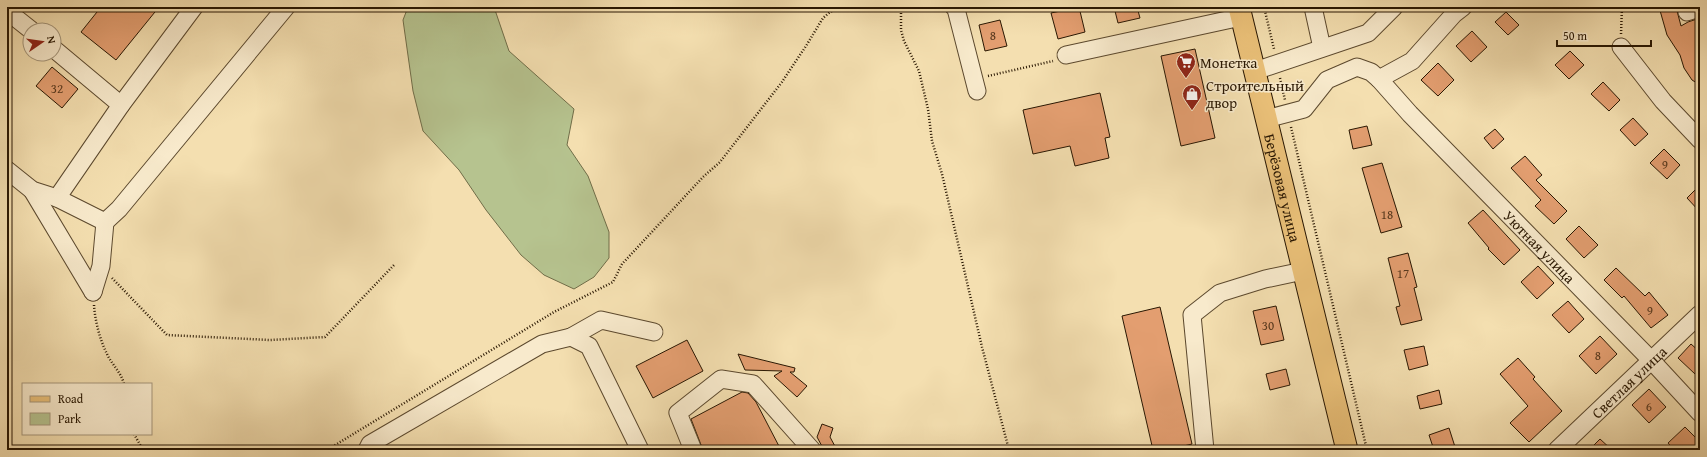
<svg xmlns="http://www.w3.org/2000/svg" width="1707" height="457" viewBox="0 0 1707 457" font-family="'Gentium Book Plus',serif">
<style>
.green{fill:#b6c38f;stroke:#706d48}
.building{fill:#e39e70;stroke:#291702}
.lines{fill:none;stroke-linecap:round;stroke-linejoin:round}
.minor-casing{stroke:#5c492e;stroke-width:19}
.major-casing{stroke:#291702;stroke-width:23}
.path{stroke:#291702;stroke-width:2.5;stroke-dasharray:1 2;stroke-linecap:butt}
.minor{stroke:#f8eacc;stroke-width:17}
.major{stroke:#eac078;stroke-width:21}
.labels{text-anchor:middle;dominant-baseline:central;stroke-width:3;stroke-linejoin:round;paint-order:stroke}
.number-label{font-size:13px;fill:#58391e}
.poi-label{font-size:15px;fill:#291702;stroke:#f8eacc;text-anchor:start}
.street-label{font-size:15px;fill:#291702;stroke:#f8eacc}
</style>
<rect width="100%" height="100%" fill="#f4dfb0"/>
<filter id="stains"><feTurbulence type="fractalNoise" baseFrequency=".005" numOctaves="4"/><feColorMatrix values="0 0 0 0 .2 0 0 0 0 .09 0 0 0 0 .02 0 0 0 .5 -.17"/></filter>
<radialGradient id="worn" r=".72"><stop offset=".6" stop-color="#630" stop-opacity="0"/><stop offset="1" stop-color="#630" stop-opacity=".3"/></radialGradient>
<polygon class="green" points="408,7 494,7 509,51 574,109 567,145 588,176 609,232 609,258 594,277 574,289 544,275 521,255 486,210 459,170 423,131 413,91 403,20"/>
<g class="building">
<polygon points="101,7 159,7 116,60 81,32"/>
<polygon points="1079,7 1085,32 1058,39 1051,13"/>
<polygon points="1114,7 1137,7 1140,18 1118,23"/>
<polygon points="1659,7 1676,7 1681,26 1688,22 1700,18 1700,34 1697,42 1696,51 1700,64 1700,85 1692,80 1684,68 1680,55 1667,35"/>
<polygon points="1506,12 1519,25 1508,35 1495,22"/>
<polygon points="1000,20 1007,46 985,51 979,25"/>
<polygon points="1472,31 1487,47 1471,62 1456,46"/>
<polygon points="1195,49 1215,138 1181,146 1161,56"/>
<polygon points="1570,51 1584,65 1569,79 1555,65"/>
<polygon points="1438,63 1454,80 1438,96 1421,80"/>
<polygon points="52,67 78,89 62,108 36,86"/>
<polygon points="1603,82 1620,100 1609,111 1591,94"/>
<polygon points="1100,93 1110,137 1105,138 1109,158 1075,166 1070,146 1033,154 1023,110"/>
<polygon points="1633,118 1648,134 1635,146 1620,130"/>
<polygon points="1367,126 1372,145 1353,149 1349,130"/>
<polygon points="1495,129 1504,139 1493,149 1484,138"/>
<polygon points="1664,149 1680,165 1667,179 1650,163"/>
<polygon points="1525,156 1542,175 1536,180 1567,211 1554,224 1535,206 1541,200 1511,168"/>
<polygon points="1382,163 1402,227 1381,233 1362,168"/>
<polygon points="1700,185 1700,212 1687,198"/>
<polygon points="1483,210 1520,250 1504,265 1488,249 1489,248 1468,223"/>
<polygon points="1579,226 1598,245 1584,258 1566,239"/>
<polygon points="1408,253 1417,287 1414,288 1422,320 1401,325 1396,307 1400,306 1388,258"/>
<polygon points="1538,266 1554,283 1537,299 1521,282"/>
<polygon points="1616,268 1645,296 1649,292 1668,315 1651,328 1624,296 1622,298 1604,280"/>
<polygon points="1568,301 1584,319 1569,333 1552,315"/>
<polygon points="1276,306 1284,340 1261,345 1253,311"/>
<polygon points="1160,307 1192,444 1167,450 1153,450 1122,316"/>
<polygon points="1600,336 1617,354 1596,374 1579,356"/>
<polygon points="687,340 703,371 653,398 636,366"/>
<polygon points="1691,344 1700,352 1700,369 1695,374 1678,358"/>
<polygon points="1424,346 1428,365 1409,370 1404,350"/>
<polygon points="738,354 795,368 794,372 790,372 807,386 797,397 774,376 782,371 745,370"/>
<polygon points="1518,358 1535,377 1533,379 1562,411 1529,442 1510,423 1528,406 1500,374"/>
<polygon points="1286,369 1290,385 1270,390 1266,374"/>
<polygon points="1649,389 1666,407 1649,423 1632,405"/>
<polygon points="1439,390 1442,404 1420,409 1417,396"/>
<polygon points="742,392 748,393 756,402 781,450 703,450 691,419"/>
<polygon points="822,424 833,428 830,437 837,450 824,450 817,437"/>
<polygon points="1685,427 1700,442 1700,446 1696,450 1674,450 1668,443"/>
<polygon points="1449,428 1456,450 1434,450 1429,435"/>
<polygon points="1600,439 1612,450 1589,450"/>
</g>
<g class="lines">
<g class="minor-casing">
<g id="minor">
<polyline points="10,7 7,11 31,30"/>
<polyline points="954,7 956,9 977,91"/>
<polyline points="1313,7 1322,48"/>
<polyline points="1687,12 1700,8"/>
<polyline points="1621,47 1663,101 1700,140"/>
<polyline points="54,49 121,105 57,198"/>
<polyline points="1066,55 1241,17"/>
<polyline points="1255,71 1368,33 1394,7"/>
<path id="s1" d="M1379 79 1410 114 1651 360 1700 413"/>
<polyline points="121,105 194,7"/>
<polyline points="1266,119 1304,109 1327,80 1357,67 1371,72 1379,79 1412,61 1454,14 1463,7"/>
<polyline points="7,170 32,190 57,198 105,222 101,266 93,292"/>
<polyline points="32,190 93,292"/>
<polyline points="105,222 119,209 286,7"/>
<polyline points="571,337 601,320 654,332"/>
<polyline points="367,450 370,444 542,344 571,337 589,346 640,450"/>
<polyline points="693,450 678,413 721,379 753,384 812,450"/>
<polyline points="1205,450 1192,315 1220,293 1265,279 1303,271"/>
<path id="s2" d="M1557 450 1700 314"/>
</g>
</g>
<g class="major-casing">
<g id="major">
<path id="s3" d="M1239 7 1347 450"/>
</g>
</g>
<g class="path">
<polyline points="901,7 901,30 904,41 919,71 928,109 932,141 942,174 982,347 1009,450"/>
<polyline points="1264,7 1274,49"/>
<polyline points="1621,34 1622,7"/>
<polyline points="988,76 1053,61"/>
<polyline points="1280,78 1285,100"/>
<polyline points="1291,127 1367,450"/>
<polyline points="112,278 167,335 270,340 325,337 395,264"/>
<path d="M94 305C95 321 100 340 107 354 112 365 121 372 124 384"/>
<polyline points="134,434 143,450"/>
<polyline points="327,450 554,312 613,282 622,264 703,177 720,162 782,82 806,46 823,18 830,12 841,7"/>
</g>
<use href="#minor" class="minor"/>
<use href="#major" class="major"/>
</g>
<defs>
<g id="supermarket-pin" transform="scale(1)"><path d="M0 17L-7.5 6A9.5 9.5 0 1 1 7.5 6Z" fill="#8f2418" stroke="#f8eacc"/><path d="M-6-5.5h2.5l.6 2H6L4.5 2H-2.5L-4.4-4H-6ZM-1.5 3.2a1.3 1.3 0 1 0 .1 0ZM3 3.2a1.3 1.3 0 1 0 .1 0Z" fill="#fff"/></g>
<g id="shop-pin" transform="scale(1)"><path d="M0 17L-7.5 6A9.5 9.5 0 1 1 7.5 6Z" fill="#8f2418" stroke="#f8eacc"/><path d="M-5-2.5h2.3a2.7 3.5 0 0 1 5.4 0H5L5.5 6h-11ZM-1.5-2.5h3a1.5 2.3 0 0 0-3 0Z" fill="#fff"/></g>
</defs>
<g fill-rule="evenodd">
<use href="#supermarket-pin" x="1186" y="62"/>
<use href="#shop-pin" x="1192" y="94"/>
</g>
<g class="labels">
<g class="number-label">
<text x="993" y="35">8</text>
<text x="57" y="88">32</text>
<text x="1665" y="164">9</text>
<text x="1387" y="214">18</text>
<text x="1403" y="273">17</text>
<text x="1650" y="310">9</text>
<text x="1268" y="325">30</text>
<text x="1598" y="355">8</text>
<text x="1649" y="406">6</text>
</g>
<g class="poi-label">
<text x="1200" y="62">Монетка</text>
<text x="1206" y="85">Строительный<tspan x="1206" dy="17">двор</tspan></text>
</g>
<g class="street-label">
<text stroke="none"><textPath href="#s3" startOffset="186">Берёзовая улица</textPath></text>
<text stroke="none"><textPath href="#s1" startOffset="232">Уютная улица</textPath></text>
<text stroke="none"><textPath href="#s2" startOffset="99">Светлая улица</textPath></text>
</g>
</g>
<rect width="1707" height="457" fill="none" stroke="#f4dfb0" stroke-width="24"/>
<rect x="8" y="8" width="1691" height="441" fill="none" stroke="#291702" stroke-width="2"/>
<rect x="12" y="12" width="1683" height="433" fill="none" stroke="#291702"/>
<rect x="22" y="383" width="130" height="52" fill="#f8eacc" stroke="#a5967b"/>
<rect x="30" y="396" width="20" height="6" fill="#eac078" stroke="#a5967b"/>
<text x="58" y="403" font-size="12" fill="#291702">Road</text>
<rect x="30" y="413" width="20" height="12" fill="#b6c38f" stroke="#a5967b"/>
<text x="58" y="423" font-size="12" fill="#291702">Park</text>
<g transform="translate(42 42) rotate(77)"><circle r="19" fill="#f8eacc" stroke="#a5967b"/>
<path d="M0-3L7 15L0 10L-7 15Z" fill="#8f2418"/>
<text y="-6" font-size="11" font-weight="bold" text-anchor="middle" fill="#291702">N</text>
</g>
<path d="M1557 40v6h94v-6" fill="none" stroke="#291702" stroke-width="2"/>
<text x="1563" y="40" font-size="12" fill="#291702" stroke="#f8eacc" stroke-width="3" paint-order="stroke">50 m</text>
<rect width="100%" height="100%" filter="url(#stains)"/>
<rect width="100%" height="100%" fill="url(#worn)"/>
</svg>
